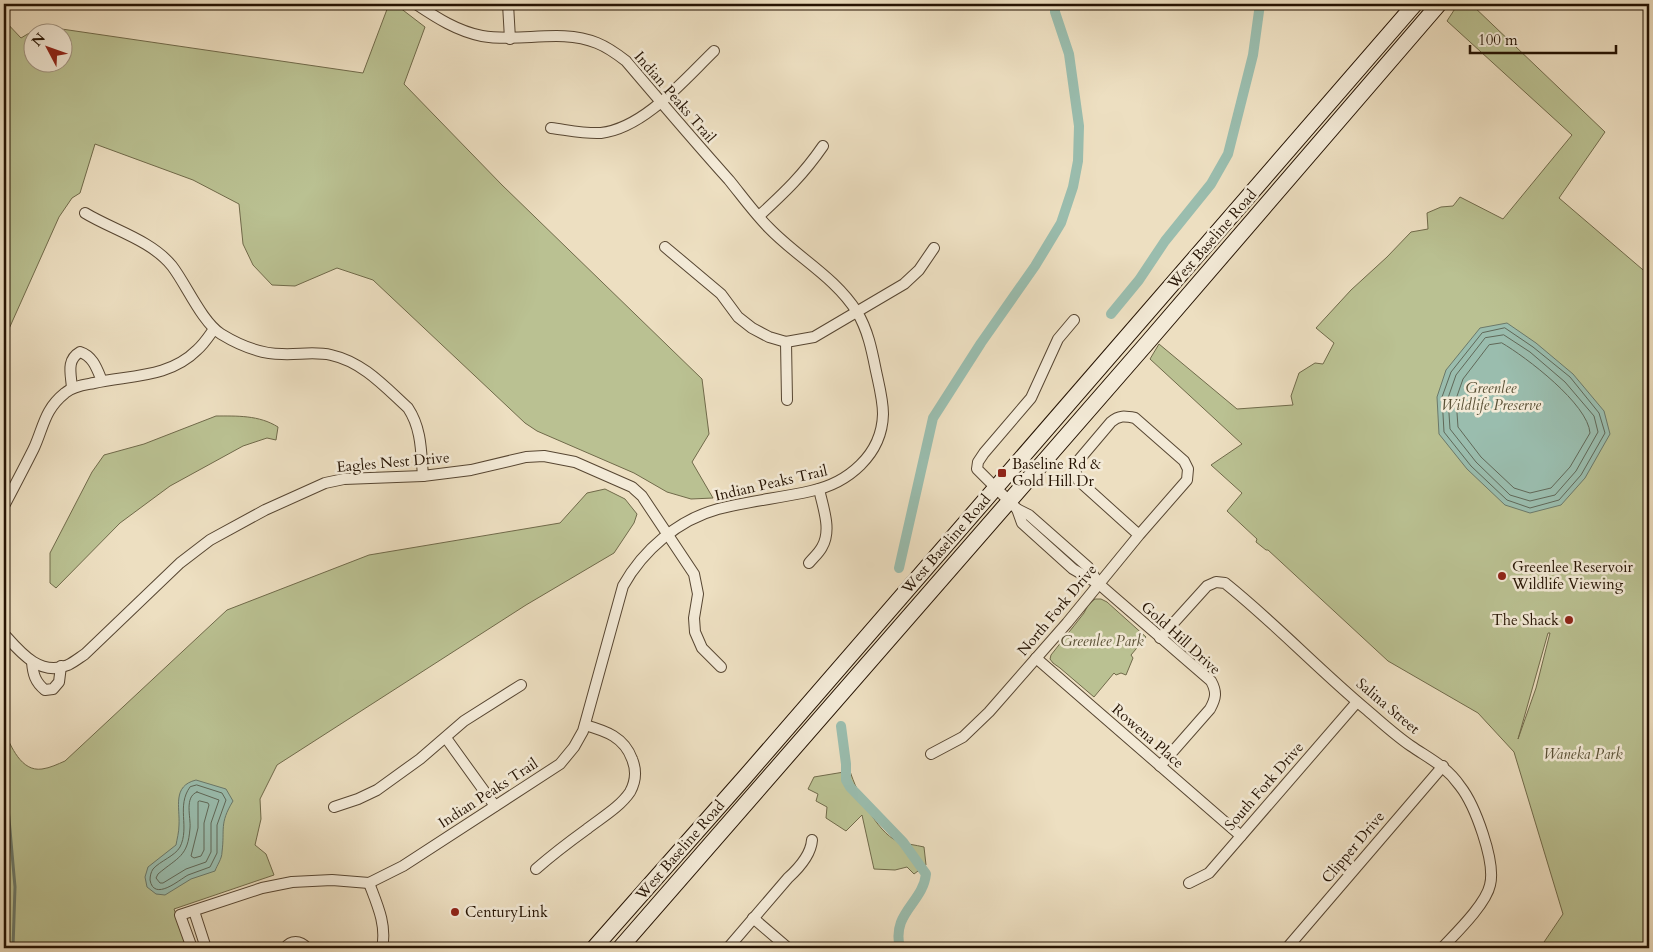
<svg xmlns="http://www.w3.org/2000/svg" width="1653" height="952" viewBox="0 0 1653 952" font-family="Cardo,serif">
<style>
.green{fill:#bac192;stroke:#706a4a;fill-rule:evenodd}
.water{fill:#9abdae;stroke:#6b796a}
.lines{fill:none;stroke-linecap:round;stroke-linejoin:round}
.shore{stroke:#606858;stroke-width:1}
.stream{stroke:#6b796a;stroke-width:3}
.canal{stroke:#9abdae;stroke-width:10}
.street-casing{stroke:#574632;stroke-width:12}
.secondary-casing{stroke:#251303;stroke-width:17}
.street{stroke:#f3ead7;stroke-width:10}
.secondary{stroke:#f3ead7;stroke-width:15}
.poi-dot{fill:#8f2418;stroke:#f3ead7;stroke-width:2}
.labels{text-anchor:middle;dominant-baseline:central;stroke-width:5;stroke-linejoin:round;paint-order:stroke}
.street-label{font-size:15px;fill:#251303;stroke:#f3ead7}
.park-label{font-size:15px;font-style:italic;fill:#595035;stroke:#f3ead7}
.poi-label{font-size:15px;fill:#251303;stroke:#f3ead7;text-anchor:start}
</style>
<rect width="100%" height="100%" fill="#eddfc1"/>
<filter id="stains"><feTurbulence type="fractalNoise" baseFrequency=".004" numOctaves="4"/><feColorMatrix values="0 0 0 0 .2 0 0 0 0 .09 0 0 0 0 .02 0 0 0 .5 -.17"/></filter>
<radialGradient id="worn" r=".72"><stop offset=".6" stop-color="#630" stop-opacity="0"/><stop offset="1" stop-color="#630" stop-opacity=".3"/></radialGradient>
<g class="green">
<path d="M389 4H395L425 27 404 84 502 185 702 379 709 434 692 462 713 498 691 499 667 492 634 473 537 431 525 423 373 280 337 268 295 286 272 285 253 265 243 244 239 204 193 180 95 144 80 193 72 198 59 217 4 340V20L21 38 41 26 363 73ZM32 32H62V62H32Z"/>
<path d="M1458 4H1471L1605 132 1559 198 1649 275V948H1540L1563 914 1514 752 1478 713 1388 661 1268 550H1266L1256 542 1257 539 1227 511 1242 493 1211 465 1242 444 1150 359 1159 344 1237 409 1293 405 1291 396 1299 373 1315 363 1323 364 1334 343 1316 328 1351 290 1387 257 1411 232 1428 229 1427 213 1441 207 1453 206 1460 197 1503 219 1572 135 1447 21ZM1548 633H1550L1536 688 1518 739Z"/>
<path d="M216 416C237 416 259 415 278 427L276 440 267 438 243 446 170 486 120 523 56 588 50 583V553L92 472 104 455 144 444Z"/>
<path d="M605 489 625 499 637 514 634 523 614 553 526 605 277 765 260 799 261 819 255 845 266 854 274 875 174 909 188 948H4V731C11 746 21 772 42 769 50 768 58 764 65 761L227 610 369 555 560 523 587 493Z"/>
<polygon points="1095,599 1101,599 1107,602 1146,637 1131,655 1133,658 1126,675 1121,673 1116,675 1114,673 1094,697 1060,668 1053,663 1050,659 1051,655 1084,613 1088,605"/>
<path d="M850 771C856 791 877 832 897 841 905 844 916 845 924 847L926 865 914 874 907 867 895 870 874 869 862 815 846 831 826 818 827 807 816 801 818 794 808 789 814 777Z"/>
</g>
<g class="water">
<polygon points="1507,323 1536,343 1573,374 1604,411 1610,434 1585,478 1561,505 1530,513 1505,505 1467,469 1439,434 1437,397 1446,370 1480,328"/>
<path d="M196 780 226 789 233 801C219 824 225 829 222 852 222 859 217 865 215 871L191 879 165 895 156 894 147 887 145 877 148 867 176 845C177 839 179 832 179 825 180 807 172 786 196 780Z"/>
</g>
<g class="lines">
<g class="shore">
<polygon points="1505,328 1533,347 1570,377 1599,413 1605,433 1581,475 1559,500 1530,508 1507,500 1471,466 1444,432 1442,397 1451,372 1482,333"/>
<polygon points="1504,335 1530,352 1565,382 1594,416 1598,432 1576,471 1555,495 1530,501 1510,495 1476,462 1450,429 1448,398 1456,375 1485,338"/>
<path d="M1502 343C1526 357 1588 404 1590 433L1570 467 1551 488 1530 493 1514 488 1481 457 1458 427 1456 399 1463 379 1489 345Z"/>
<path d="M197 785 222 793 226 800 217 825V853L210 867C203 870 195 872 188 875 179 880 154 902 150 880 150 876 151 872 153 869 160 861 175 856 180 847 190 827 176 806 190 787Z"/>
<path d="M197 792 219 800 211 823V852L206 862 186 869 163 883H160L156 878 158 874C178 857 188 857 190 828 191 817 184 797 197 792Z"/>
<polygon points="200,801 208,803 209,805 204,823 204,850 201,856 194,858 191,856 198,828 198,802"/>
</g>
<polyline class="stream" points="4,772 6,785 15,887 13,948"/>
<g class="canal">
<polyline points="1111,314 1139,280 1165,241 1211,184 1228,154 1253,55 1260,4"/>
<polyline points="899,568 933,418 981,343 1035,266 1061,223 1073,187 1078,161 1079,126 1069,54 1055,12 1055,4"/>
<path d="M841 726 846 764V780L850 787 903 842 926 874C923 903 891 913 900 948"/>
</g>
<g class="street-casing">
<g id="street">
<polyline points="508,4 510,39"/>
<path d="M551 128C567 130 585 134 601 133 644 128 684 80 714 51"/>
<path d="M85 213C113 230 151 240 172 266 186 284 202 322 221 334 239 345 260 354 282 354 298 355 314 351 331 355 363 362 385 387 408 408 422 429 421 453 423 476"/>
<path d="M759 216C785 192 803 175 823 146"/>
<polyline points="665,247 721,294 738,317 752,328 769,337 786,342 814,337 904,284 919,270 934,248"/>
<path d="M1074 320 1058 339 1031 398 984 453 978 462 977 469 1017 509 1029 515 1088 567 1099 584 1107 591 1211 681C1217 692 1216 698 1210 709L1160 766"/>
<polyline points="786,342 787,400"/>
<path d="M72 388C71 374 66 360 80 352 93 356 97 369 102 381"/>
<path d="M4 506C14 487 24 468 34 448 44 426 44 410 65 393 73 386 84 385 94 383 130 375 169 378 197 350 204 344 209 336 214 329"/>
<polyline points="1017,509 1022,523 1073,569 1099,584"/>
<path d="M809 563C813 558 819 553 822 547 832 530 823 508 819 489"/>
<path d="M4 634C20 652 40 677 68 665 74 662 79 658 85 654L180 563 210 540 265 510 325 483 344 479 423 476 471 470 526 457 544 456 575 462 632 487 642 496 694 574 698 594 694 618 695 632 702 648 721 667"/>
<path d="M1160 638 1207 586 1216 582 1225 583C1275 623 1318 669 1367 710 1381 722 1395 735 1411 746 1430 759 1446 766 1460 786 1475 805 1496 862 1490 885 1486 904 1456 933 1442 948"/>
<polyline points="1036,658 1241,836"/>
<path d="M32 662C33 674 35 682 45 690L53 689 59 682 61 666"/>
<polyline points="446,738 495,806"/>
<path d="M931 754 963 737 989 712 1067 623 1139 535 1187 480 1188 469 1184 461 1135 418C1125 416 1119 415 1111 422L1078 461 1075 469 1078 480 1139 535"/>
<polyline points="334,807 358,799 377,790 420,759 464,721 521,685"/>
<path d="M536 869C552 855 569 842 587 829 601 818 620 807 630 792 636 781 637 771 632 759 624 737 606 731 585 725"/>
<path d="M369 883C377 904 387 925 382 948"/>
<polyline points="1189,883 1209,873 1357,702"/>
<polyline points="194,911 206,948"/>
<polyline points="753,918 788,948"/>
<path d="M192 948 180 915 262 888 292 882 332 880 369 883 403 866 560 764 574 747 583 731 623 586C643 550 678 520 718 509 749 501 780 498 811 491 848 483 882 455 883 414 883 400 879 385 876 371 872 351 868 330 857 312 835 277 798 258 769 228 755 214 742 196 729 180 694 141 660 101 626 61 617 54 607 47 597 43 560 28 520 43 482 36 457 31 437 18 416 4"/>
<path d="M285 948C291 940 300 940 307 948"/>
<path d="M728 948 788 878C799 868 811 855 812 840"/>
<polyline points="1287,948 1443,766"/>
</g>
</g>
<g class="secondary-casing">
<g id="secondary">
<polyline points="594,948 745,777 1415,4"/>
<polyline points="620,948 1148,342 1439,4"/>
</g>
</g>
<use href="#street" class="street"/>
<use href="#secondary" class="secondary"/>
</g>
<g class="poi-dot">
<rect x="997" y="468" width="10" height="10" rx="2.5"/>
<circle cx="1502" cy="576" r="5"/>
<circle cx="1569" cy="620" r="5"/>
<circle cx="455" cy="912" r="5"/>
</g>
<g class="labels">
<g class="street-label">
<text transform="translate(675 97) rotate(49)">Indian Peaks Trail</text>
<text transform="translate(1212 239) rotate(-49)">West Baseline Road</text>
<text transform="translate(393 462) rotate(-5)">Eagles Nest Drive</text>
<text transform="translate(771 483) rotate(-13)">Indian Peaks Trail</text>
<text transform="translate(946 544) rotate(-49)">West Baseline Road</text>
<text transform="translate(1057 610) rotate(-50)">North Fork Drive</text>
<text transform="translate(1181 638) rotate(42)">Gold Hill Drive</text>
<text transform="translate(1388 706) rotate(40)">Salina Street</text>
<text transform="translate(1148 736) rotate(41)">Rowena Place</text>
<text transform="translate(1264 786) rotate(-49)">South Fork Drive</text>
<text transform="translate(488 793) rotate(-33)">Indian Peaks Trail</text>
<text transform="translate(1353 847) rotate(-50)">Clipper Drive</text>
<text transform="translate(680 850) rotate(-49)">West Baseline Road</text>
</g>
<g class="park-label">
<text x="1491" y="388">Greenlee<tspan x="1491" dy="17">Wildlife Preserve</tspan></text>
<text x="1102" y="641">Greenlee Park</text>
<text x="1583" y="754">Waneka Park</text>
</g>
<g class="poi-label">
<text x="1012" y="464">Baseline Rd &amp;<tspan x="1012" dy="17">Gold Hill Dr</tspan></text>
<text x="1512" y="567">Greenlee Reservoir<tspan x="1512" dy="17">Wildlife Viewing</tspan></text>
<text x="1559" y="620" text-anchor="end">The Shack</text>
<text x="465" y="912">CenturyLink</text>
</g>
</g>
<rect width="1653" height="952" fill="none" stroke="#eddfc1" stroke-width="20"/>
<rect x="5" y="5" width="1643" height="942" fill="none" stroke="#251303" stroke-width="2.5"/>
<rect x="10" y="10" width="1633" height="932" fill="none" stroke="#251303"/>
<g transform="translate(48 48) rotate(311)"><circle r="24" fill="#f3ead7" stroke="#a19482"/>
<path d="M0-4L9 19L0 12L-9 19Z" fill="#8f2418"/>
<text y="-8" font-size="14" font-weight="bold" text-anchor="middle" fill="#251303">N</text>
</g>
<path d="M1470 45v8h146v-8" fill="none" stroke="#251303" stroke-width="2.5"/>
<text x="1478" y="45" font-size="15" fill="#251303" stroke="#f3ead7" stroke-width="4" paint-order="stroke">100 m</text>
<rect width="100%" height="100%" filter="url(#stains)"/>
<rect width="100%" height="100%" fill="url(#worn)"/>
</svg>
